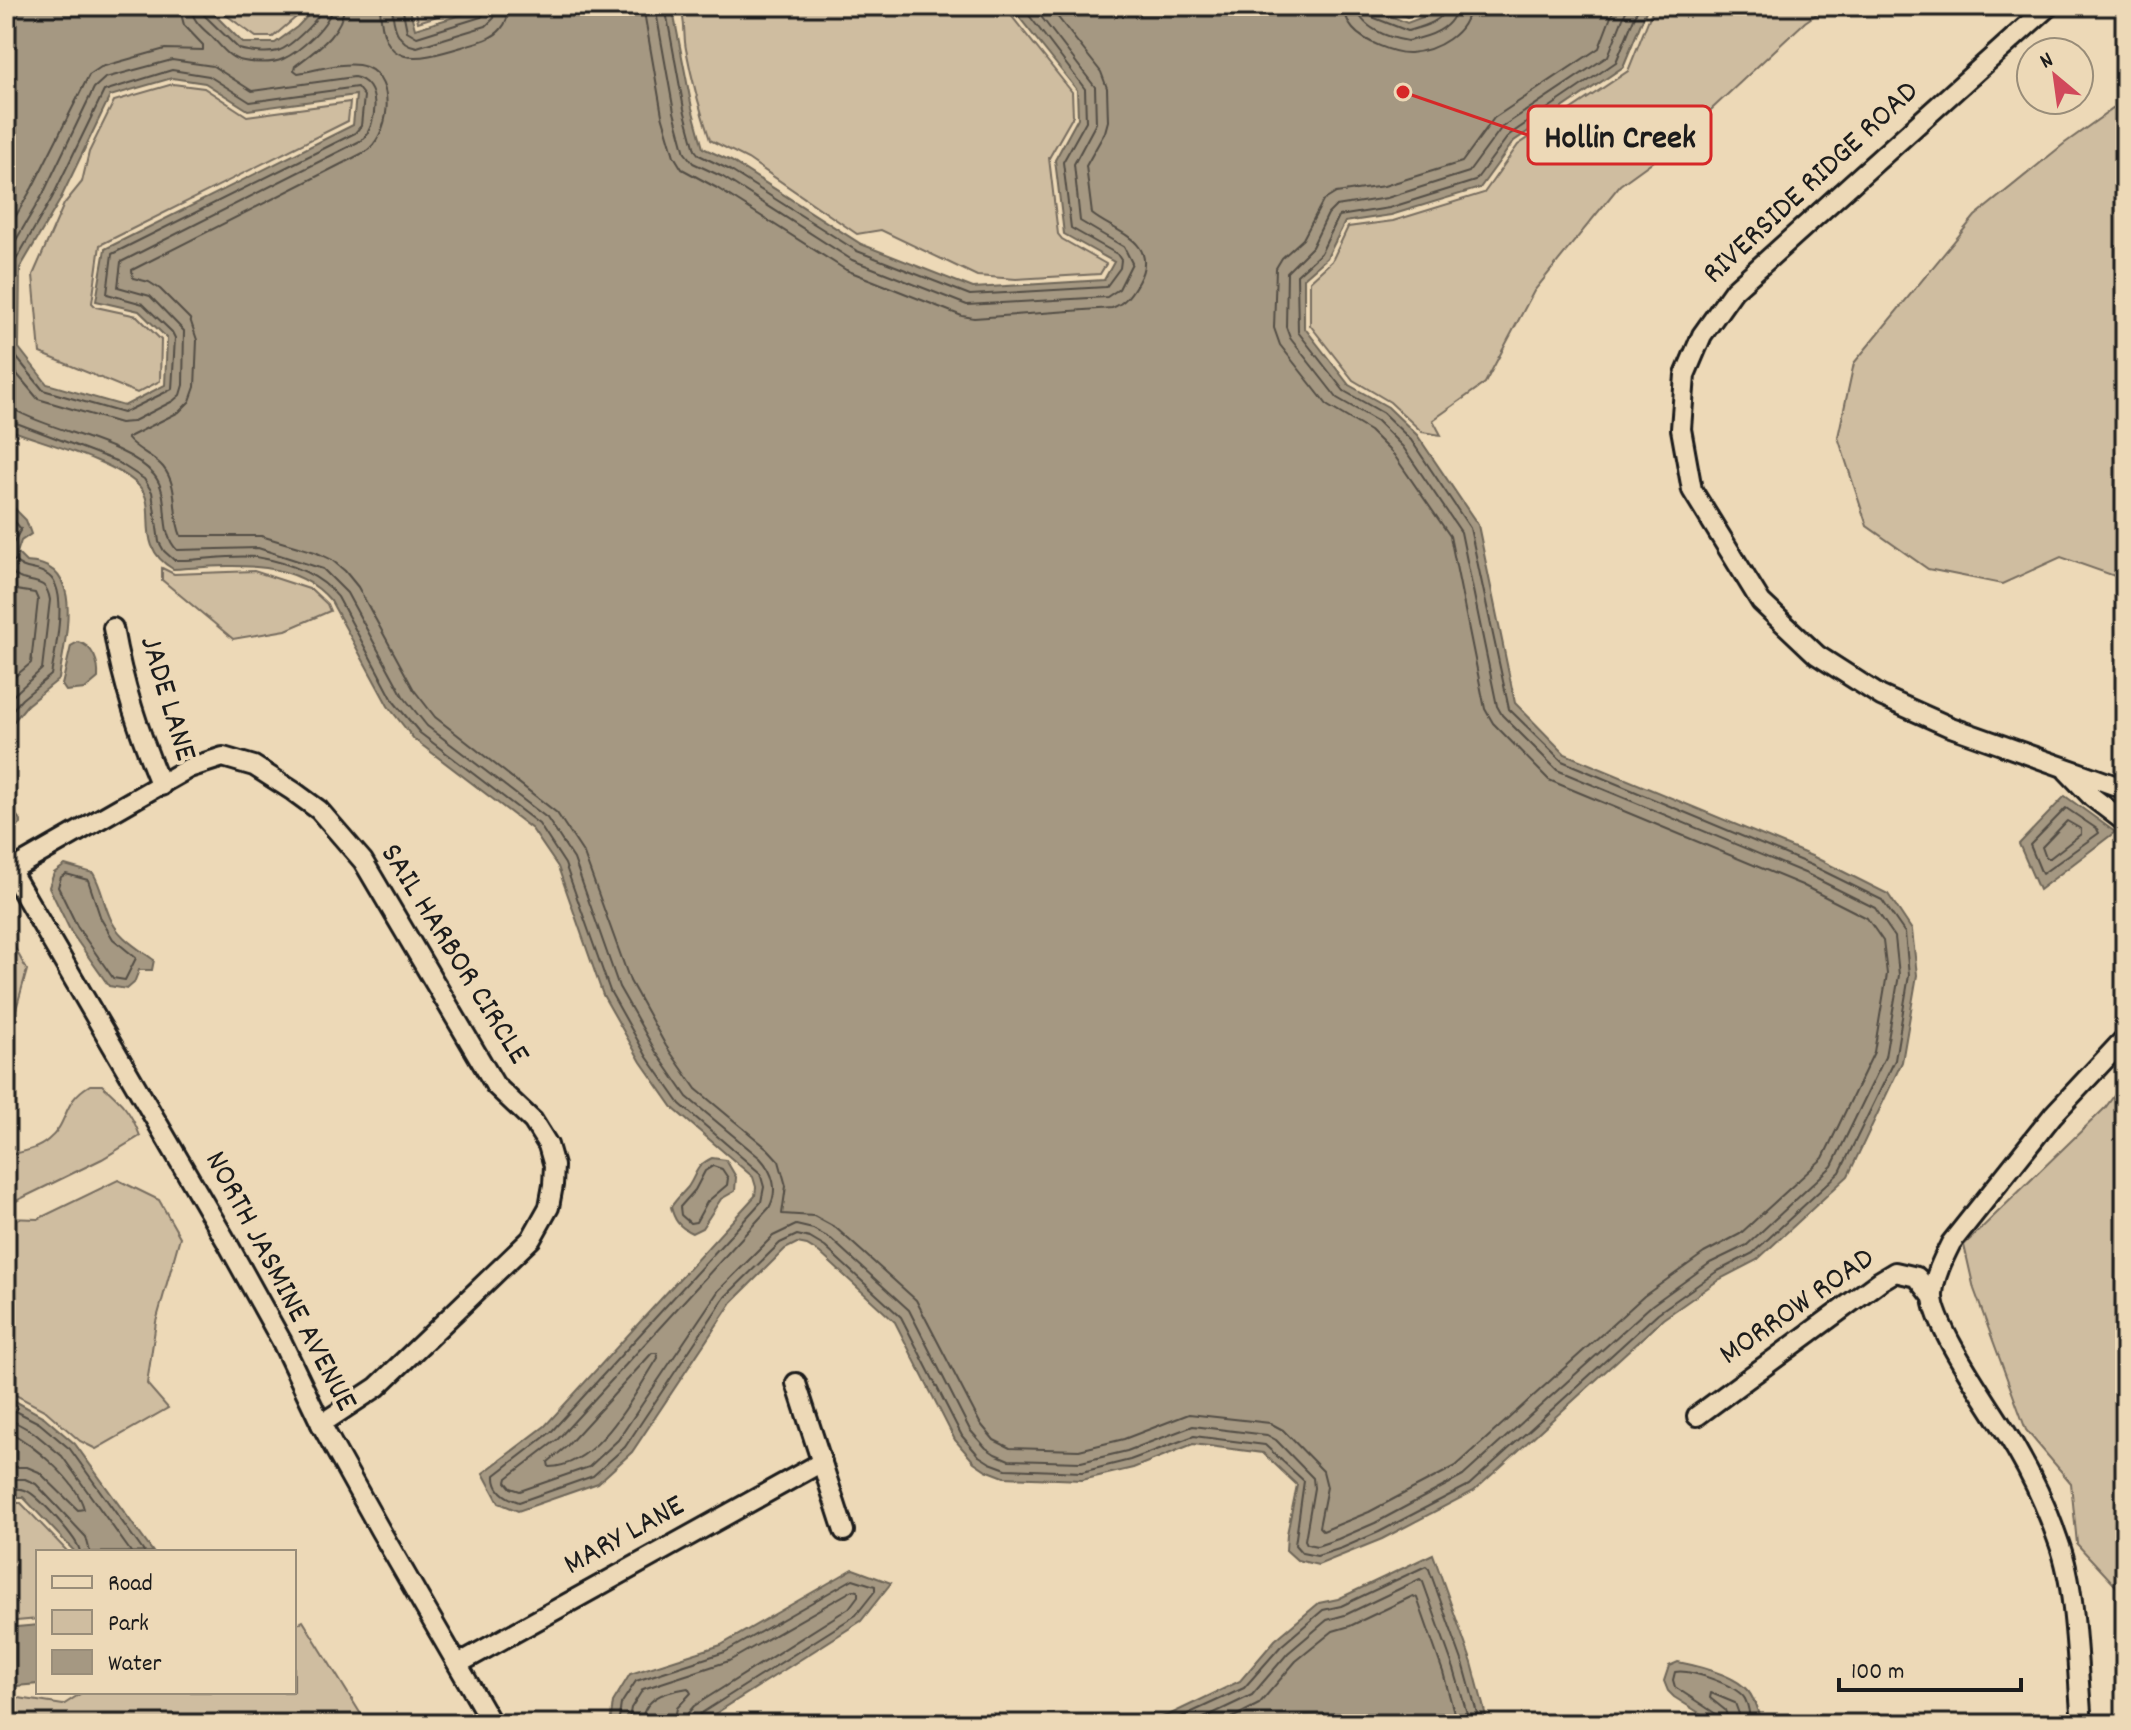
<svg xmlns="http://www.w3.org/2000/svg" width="2131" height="1730" viewBox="0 0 2131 1730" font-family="Dekko,sans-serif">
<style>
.green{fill:#cfbda0;stroke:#766c5e;stroke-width:2}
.water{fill:#a59882;stroke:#6e6659;stroke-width:2;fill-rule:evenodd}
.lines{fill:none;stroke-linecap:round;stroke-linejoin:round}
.shore{stroke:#534e45;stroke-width:2}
.minor-casing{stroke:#1c1c1c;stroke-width:24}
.minor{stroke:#edd9b7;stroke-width:18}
.labels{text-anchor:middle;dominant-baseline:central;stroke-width:8;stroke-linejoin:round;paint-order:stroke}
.street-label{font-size:32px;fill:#1c1c1c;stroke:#edd9b7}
.leader{fill:none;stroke:#d62828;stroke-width:3}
.callout-dot{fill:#d62828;stroke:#edd9b7;stroke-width:3}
.callout{fill:#edd9b7;stroke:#d62828;stroke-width:3}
.callout-label{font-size:34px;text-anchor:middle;font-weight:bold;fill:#1c1c1c}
</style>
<rect width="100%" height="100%" fill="#edd9b7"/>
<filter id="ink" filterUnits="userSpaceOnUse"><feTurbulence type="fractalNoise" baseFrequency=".0125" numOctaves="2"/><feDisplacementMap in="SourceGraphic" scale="16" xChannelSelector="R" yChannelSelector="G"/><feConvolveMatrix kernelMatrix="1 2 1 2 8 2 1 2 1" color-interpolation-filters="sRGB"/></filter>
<g filter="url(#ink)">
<g class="green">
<polygon points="214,6 309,6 273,37 256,37"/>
<polygon points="415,6 470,6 418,22"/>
<path d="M680 6H1008L1010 14 1072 92 1073 116 1049 158 1058 234 1062 239 1106 264 1100 274 1016 279 977 276 881 230 857 234 748 159 710 140C700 110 692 80 686 49 683 34 686 21 680 6Z"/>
<polygon points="1382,6 1433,6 1407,17"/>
<polygon points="1654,6 1828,6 1805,22 1667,151 1620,185 1534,291 1485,383 1433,420 1441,435 1422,432 1390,402 1353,380 1310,325 1310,281 1332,261 1348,227 1393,221 1484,193 1518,145 1628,71"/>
<polygon points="173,84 204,88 247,116 350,102 348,121 100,245 92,303 96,307 137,316 161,340 160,381 137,393 40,353 33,275 64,204 82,182 89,152 114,101"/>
<polygon points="2125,103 2125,588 2115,576 2061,557 2002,584 1928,569 1867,526 1838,437 1854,363 1975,216 2065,143 2117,106"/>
<polygon points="162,568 174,574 254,571 312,590 327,604 330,611 286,630 233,639 162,580"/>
<polygon points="6,932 27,970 15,1013 6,1010"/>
<polygon points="2125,1081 2125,1596 2077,1544 2071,1483 2026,1430 1974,1289 1964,1245 2105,1108"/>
<path d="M90 1085H102C121 1102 131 1111 140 1136L102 1159 14 1202 6 1203V1156C20 1152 37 1150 48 1140 70 1122 61 1102 90 1085Z"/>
<polygon points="118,1180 159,1200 180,1237 156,1322 147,1384 168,1408 96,1449 80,1441 46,1411 6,1390 6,1337 10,1333 17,1303 14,1282 6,1278 6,1218 38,1219"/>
<polygon points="6,1503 21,1503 68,1552 38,1552 38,1619 6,1622"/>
<polygon points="303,1621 367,1724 6,1724 6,1696 63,1705 83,1692 294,1692 294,1626"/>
</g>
<g class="water">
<path d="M6 6H206L243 43H275L297 27 317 6H409L415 29 490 6H672L692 108 703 148 731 161 861 244 973 288 1104 280 1114 262 1064 234 1055 160 1078 118 1077 90 1015 12 1014 6H1367L1407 23 1436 12 1441 6H1648L1623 67 1514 141 1480 188 1391 215 1345 222 1327 258 1304 278V327L1349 385 1388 407 1417 435 1478 525 1515 703 1565 754 1814 857 1888 894 1912 930 1917 975 1902 1062 1848 1176 1757 1260 1720 1279 1663 1319 1474 1491 1382 1539 1318 1565 1297 1560 1286 1550 1287 1534 1297 1485 1263 1453 1193 1444 1133 1468 1082 1480 1004 1477 986 1470 974 1462 955 1440 895 1322 820 1253 807 1245 797 1243 785 1249 732 1302 632 1452 598 1483 518 1511 499 1503 483 1473 545 1426 755 1196 756 1187 753 1177 674 1109 641 1062 603 995 558 867 532 829 414 739 388 706 331 601C294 556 225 566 173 569 132 545 160 508 139 486 117 462 45 443 13 431L6 425ZM172 78 205 83 248 110 356 95 353 125 105 249 96 301 139 311 167 338 165 385 124 406 47 384 19 348 20 268 59 202 110 96Z"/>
<path d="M6 503 10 504 26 520 31 534 21 541 17 553 26 562C88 563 64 640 59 679L27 705 6 731Z"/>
<path d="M78 642C94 646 99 664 98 678L85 689 66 691 62 685 71 646Z"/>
<polygon points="2065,796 2115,832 2039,890 2019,844"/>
<polygon points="6,802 21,821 21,824 9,833 6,832"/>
<path d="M65 865 93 873C101 886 103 901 109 915 117 937 136 947 154 960L152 970H139L134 983 127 989 109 986 71 932 49 887 54 873Z"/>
<path d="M712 1158 726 1160 736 1177 735 1191 721 1199 702 1228 692 1233C679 1227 674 1220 671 1207 676 1199 682 1194 688 1187 698 1172 694 1167 712 1158Z"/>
<polygon points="6,1396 44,1417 75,1444 153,1552 75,1552 23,1497 6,1497"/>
<polygon points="1433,1554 1472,1663 1488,1724 1141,1724 1171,1714 1240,1681 1275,1640 1319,1603 1338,1599"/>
<polygon points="853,1569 891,1583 861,1621 699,1724 610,1724 613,1702 630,1674 721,1645"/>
<polygon points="38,1625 38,1684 6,1687 6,1628"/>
<path d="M1678 1662C1698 1666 1735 1675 1748 1691 1754 1698 1756 1707 1759 1715L1755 1724H1717L1674 1697 1668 1691 1664 1681 1669 1666Z"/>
</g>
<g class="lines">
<g class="shore">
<path d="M191 6C192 20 201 27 211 36 219 44 228 57 239 60 250 63 273 64 283 59 299 52 331 24 332 6"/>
<path d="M201 6 204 15 239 49C249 52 268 54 278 51 290 47 321 19 322 6"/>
<path d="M344 6C343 33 315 51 295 66L294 70 298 73C318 70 347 60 366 67 398 80 389 137 365 152L132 270 133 278 149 282 160 289 190 319 197 340 195 387 190 401 179 412 127 438C136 450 153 455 163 467 180 488 171 513 181 536H261L315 552 332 560 345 571 358 587 414 690 435 717 557 813 584 854 630 981 666 1046 696 1089 768 1149 779 1161 786 1186 782 1214 814 1216 836 1228 916 1300 980 1423 994 1440 1010 1448 1079 1450 1124 1439 1189 1414 1270 1423 1283 1430 1323 1471 1327 1487 1319 1527 1323 1531 1369 1512 1456 1466 1644 1296 1704 1253 1740 1234 1823 1158 1874 1052 1887 974 1883 941 1867 918 1802 885 1549 780 1493 723 1485 709 1450 536 1394 455 1370 431 1328 406 1280 345 1274 328 1276 268 1282 258 1303 239 1323 201 1336 193 1384 186 1462 162 1494 118 1599 48 1615 6"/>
<path d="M380 6C382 70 415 61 462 47 475 42 492 40 501 29 507 22 509 15 509 6"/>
<path d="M392 6C393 24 396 44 417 47L486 26 494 18 497 6"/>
<polyline points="402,6 407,31 417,37 481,17 486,12 487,6"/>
<path d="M643 6 662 115 674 156 682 169 717 188 846 270 962 316 974 318 1112 308C1125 303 1131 294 1138 282 1161 241 1114 232 1092 214L1086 166 1105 132 1108 121 1107 88 1101 72 1049 6"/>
<polyline points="655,6 674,112 685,153 693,163 723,177 852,260 967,305 1107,297 1119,289 1132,263 1124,247 1080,221 1074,164 1096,123 1095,87 1033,6"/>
<polyline points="665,6 684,109 695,150 699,155 728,169 857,251 970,295 1106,287 1120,268 1121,260 1117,254 1071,228 1063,162 1086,121 1085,89 1022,6"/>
<path d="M1345 6C1345 15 1347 22 1353 29 1363 41 1395 54 1410 53 1436 51 1468 34 1469 6"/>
<path d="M1357 6C1359 28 1389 38 1408 41 1428 37 1455 29 1456 6"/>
<path d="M1367 6 1372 17 1408 31C1422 27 1444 22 1446 6"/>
<polygon points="172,70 209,76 250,102 357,87 364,96 361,126 355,133 112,254 107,294 143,304 172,332 175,338 172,389 123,413 43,390 13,353 11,347 13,265 52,198 104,91"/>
<polyline points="6,233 32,188 89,75 101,67 165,49 203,50 203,45 184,25 179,6"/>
<path d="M6 257 43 194 94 88 105 78 172 60 213 66 252 91 354 77C382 82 378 124 362 140L121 262 118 287 150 296 184 331 183 385 180 395 173 401 132 422 120 423 38 399 6 361"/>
<path d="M6 409 15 410C53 432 127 442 154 475 172 497 157 530 177 550L258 548 323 569 347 593 403 696 427 726 547 818 574 859 619 987 656 1052 687 1097 760 1158C773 1172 779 1190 769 1208L558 1439 507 1478 506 1482 511 1488 520 1491 589 1467 618 1440 719 1290 773 1236 796 1225 813 1229 831 1239 909 1310 970 1430 986 1448 995 1454 1009 1460 1081 1462 1127 1451 1193 1426 1267 1435 1276 1440 1313 1478 1314 1488 1305 1540 1307 1544 1317 1546 1338 1539 1375 1523 1463 1476 1652 1305 1710 1263 1747 1245 1832 1166 1885 1057 1899 975 1895 937 1875 908 1807 874 1557 770 1502 715 1497 706 1461 532 1403 447 1377 421 1337 398 1290 338 1286 327 1287 272 1312 247 1328 214 1336 206 1387 198 1469 172 1502 127 1608 56 1628 6"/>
<path d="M6 419 116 461 144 479 152 492 159 542 164 551 174 560C201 561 229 554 256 557 286 562 319 573 338 597L394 702 420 733 539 824 565 864 610 991 647 1057 680 1104 760 1173 764 1187 761 1202 551 1432 495 1475C494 1490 506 1498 519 1502L593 1476 625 1447 725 1297 780 1243 797 1235 810 1238 825 1247 901 1317 962 1436 979 1456 990 1463 1006 1469 1082 1472 1130 1460 1194 1436 1265 1445 1304 1481 1295 1545 1302 1553 1317 1556 1342 1548 1379 1532 1469 1485 1658 1313 1716 1272 1753 1253 1840 1172 1895 1060 1909 975 1905 933 1882 900 1811 865 1562 761 1509 709 1470 528 1411 440 1383 413 1344 391 1298 332 1297 275 1321 253 1339 216 1389 208 1475 181 1509 135 1616 62 1639 6"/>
<path d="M6 511 21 529 10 549 11 558C27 574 35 565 49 576 69 591 55 652 51 675L22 699 6 717"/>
<path d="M6 567C11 572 15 577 22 579 38 583 47 581 50 600L42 669 6 702"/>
<polyline points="6,584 16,590 35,593 38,600 31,663 6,684"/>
<polygon points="2066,808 2097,829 2099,833 2042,874 2030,845"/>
<polygon points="2067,821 2081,829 2081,834 2050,858 2046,858 2042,847"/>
<polygon points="66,874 88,880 101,919 113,939 136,958 125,980 113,978 78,928 58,887 61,877"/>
<polygon points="713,1166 722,1169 728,1178 727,1185 707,1202 696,1222 690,1223 681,1215 680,1207 695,1190 705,1171"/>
<path d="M652 1353H657L658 1358C634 1395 598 1467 549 1467L548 1462 566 1447Z"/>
<polyline points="6,1406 39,1423 70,1449 144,1552"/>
<polyline points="6,1417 33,1432 62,1456 131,1552"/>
<path d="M6 1430C32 1444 77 1480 84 1509L78 1510 39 1472 27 1467H6"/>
<polyline points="6,1479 25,1479 36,1484 86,1537 90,1552"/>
<path d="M6 1489C12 1489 20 1488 25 1490 37 1494 79 1540 80 1552"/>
<polyline points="618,1724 621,1704 636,1681 725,1652 853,1579 875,1586 875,1591 856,1615 700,1714 696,1724"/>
<polyline points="628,1724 631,1708 643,1689 729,1661 853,1590 858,1591 858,1596 849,1608 694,1706 688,1713 686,1724"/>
<path d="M641 1724C644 1697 664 1692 688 1688L691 1693 677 1708 674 1724"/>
<polyline points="1166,1724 1244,1688 1281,1646 1323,1610 1341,1606 1426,1566 1429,1569 1464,1666 1480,1724"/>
<polyline points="1191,1724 1252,1695 1288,1653 1327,1620 1345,1615 1420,1579 1423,1582 1454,1669 1470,1724"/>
<polyline points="1220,1724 1259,1704 1296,1661 1333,1631 1350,1626 1413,1596 1417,1598 1443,1672 1457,1724"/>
<path d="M1720 1724 1716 1714 1675 1687 1673 1680 1675 1672C1690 1669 1737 1685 1745 1699 1749 1707 1750 1715 1749 1724"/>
<polyline points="1730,1724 1725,1710 1710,1698 1711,1693 1735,1703 1739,1714 1738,1724"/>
</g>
<g class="minor-casing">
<g id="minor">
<polyline points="2049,6 1734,290 1702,335 1685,375 1681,429 1692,490 1761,602 1817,655 1881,696 1948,726 2125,789"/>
<path d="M113 628C123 685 139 733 161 786"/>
<polyline points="2067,771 2092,797 2125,822"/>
<polyline points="6,863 229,1246 281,1340 321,1424 380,1530 492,1724"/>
<polyline points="11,870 189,768 223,757 254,766 293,791 319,810 363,861 495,1085 533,1121 548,1145 554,1166 553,1185 549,1207 531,1239 377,1387 321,1424"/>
<polyline points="796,1383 844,1531"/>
<polyline points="1697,1416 1880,1281 1895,1272 1917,1277 1932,1296"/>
<polyline points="458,1664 822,1462"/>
<path d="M2082 1724C2077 1671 2077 1592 2059 1543 2048 1511 2033 1478 2016 1449 1998 1417 1931 1326 1933 1294 1934 1277 1943 1259 1951 1243L2053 1115 2125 1038"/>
</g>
</g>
<use href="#minor" class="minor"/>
</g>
</g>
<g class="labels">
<g class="street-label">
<text transform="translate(1812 184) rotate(-43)">RIVERSIDE RIDGE ROAD</text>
<text transform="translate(166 699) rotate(73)">JADE LANE</text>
<text transform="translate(453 955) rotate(58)">SAIL HARBOR CIRCLE</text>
<text transform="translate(279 1282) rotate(62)">NORTH JASMINE AVENUE</text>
<text transform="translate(1798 1308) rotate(-35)">MORROW ROAD</text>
<text transform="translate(625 1537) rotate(-29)">MARY LANE</text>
</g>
</g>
<path class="leader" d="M1403 92L1528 135"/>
<circle class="callout-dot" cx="1403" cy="92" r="8"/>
<rect class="callout" x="1528" y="106" width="183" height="58" rx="8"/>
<g class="callout-label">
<text x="1620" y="147">Hollin Creek</text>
</g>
<rect width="2131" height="1730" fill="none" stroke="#edd9b7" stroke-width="32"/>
<rect x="16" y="16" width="2099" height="1698" fill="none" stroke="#1c1c1c" stroke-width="3" filter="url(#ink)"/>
<rect x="36" y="1550" width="260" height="144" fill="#edd9b7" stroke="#998d79" stroke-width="2"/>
<rect x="52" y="1576" width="40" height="12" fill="#edd9b7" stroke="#998d79" stroke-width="2"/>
<text x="108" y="1590" font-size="24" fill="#1c1c1c">Road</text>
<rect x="52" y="1610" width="40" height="24" fill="#cfbda0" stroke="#998d79" stroke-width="2"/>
<text x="108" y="1630" font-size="24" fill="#1c1c1c">Park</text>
<rect x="52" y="1650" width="40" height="24" fill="#a59882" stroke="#998d79" stroke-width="2"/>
<text x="108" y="1670" font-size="24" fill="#1c1c1c">Water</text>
<g transform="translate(2055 76) rotate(331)"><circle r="38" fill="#edd9b7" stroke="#998d79" stroke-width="2"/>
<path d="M0-6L14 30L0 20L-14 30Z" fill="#d1495b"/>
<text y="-12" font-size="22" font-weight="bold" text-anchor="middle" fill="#1c1c1c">N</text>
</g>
<path d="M1839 1678v12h182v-12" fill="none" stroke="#1c1c1c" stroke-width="4"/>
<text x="1851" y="1678" font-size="24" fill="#1c1c1c" stroke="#edd9b7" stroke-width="6" paint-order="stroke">100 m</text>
</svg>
